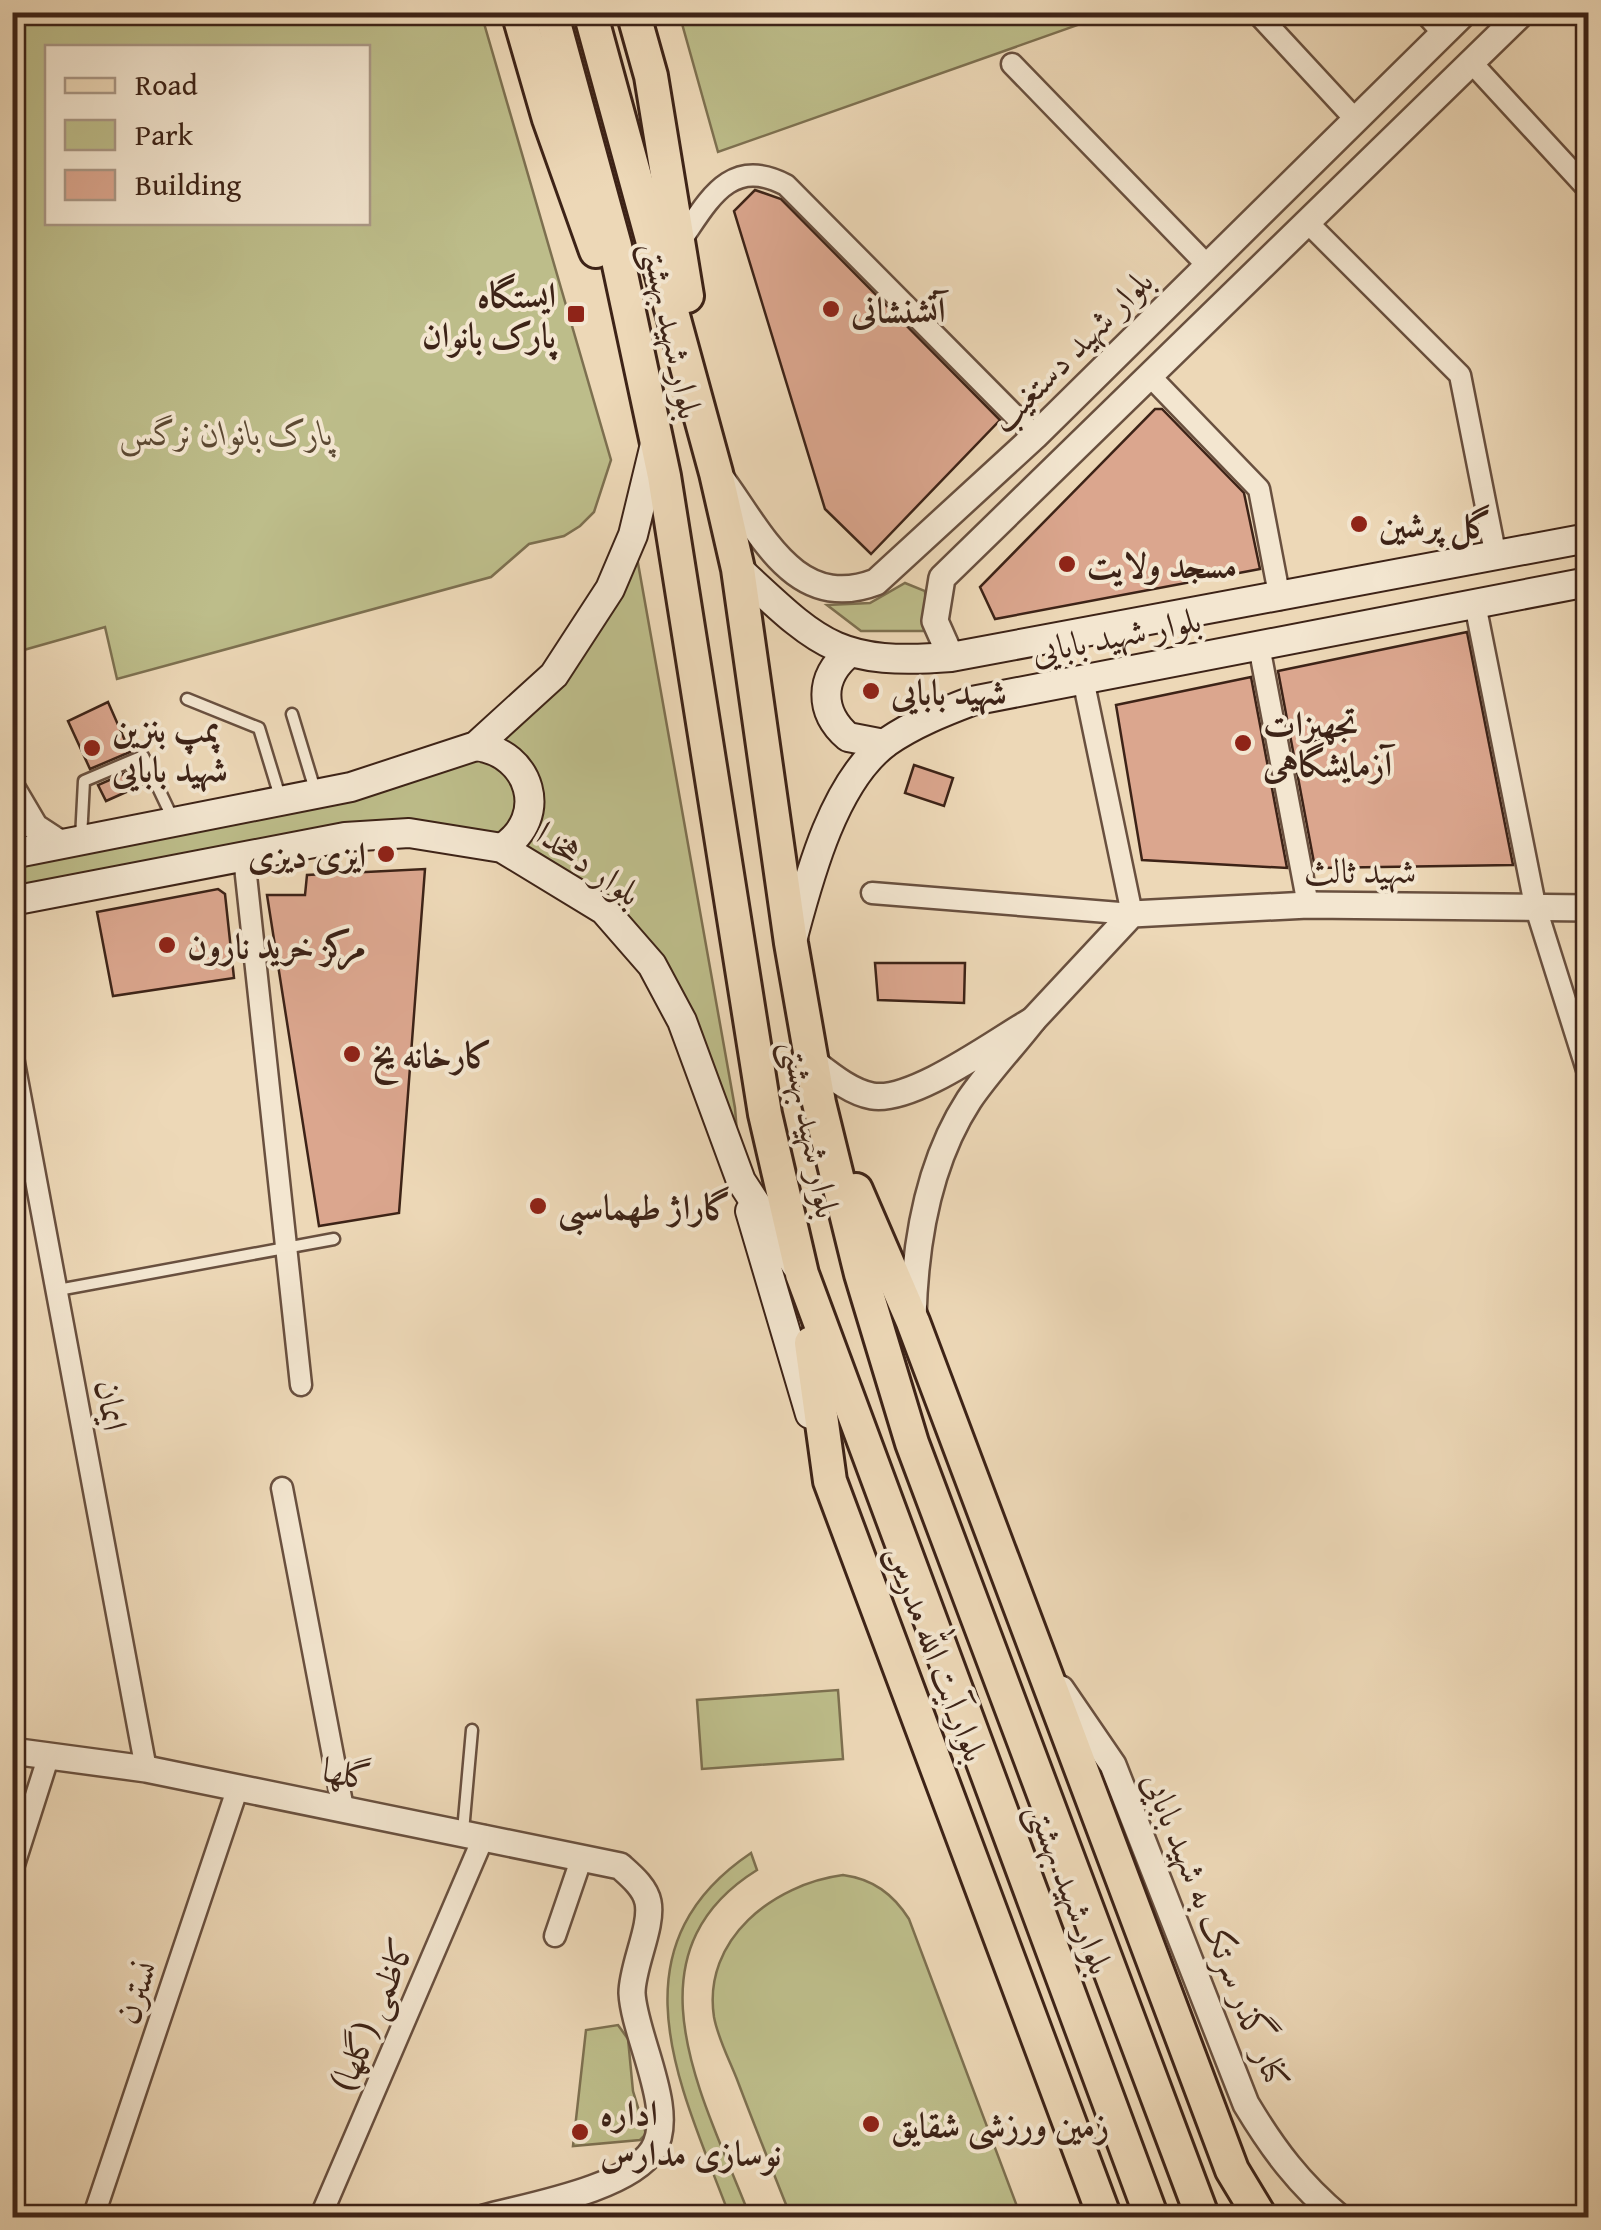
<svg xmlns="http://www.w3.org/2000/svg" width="1601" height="2230" viewBox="0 0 1601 2230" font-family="'Gentium Book Plus',Amiri,serif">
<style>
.green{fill:#bdbd8a;stroke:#7d7050;stroke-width:2.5;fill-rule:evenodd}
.building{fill:#dba68e;stroke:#3d2317;stroke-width:2.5}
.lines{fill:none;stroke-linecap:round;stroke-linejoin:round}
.service-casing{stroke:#69503f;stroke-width:15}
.minor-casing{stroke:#69503f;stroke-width:25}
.tertiary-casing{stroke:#69503f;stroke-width:30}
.secondary-casing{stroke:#3d2317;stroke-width:32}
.primary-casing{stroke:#3d2317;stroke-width:38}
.service{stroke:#f3e6d0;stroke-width:10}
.minor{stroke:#f3e6d0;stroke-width:20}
.tertiary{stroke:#f3e6d0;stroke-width:25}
.secondary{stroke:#f3e6d0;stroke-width:28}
.primary{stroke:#edd8b7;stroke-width:32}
.poi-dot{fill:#8f2418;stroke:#f3e6d0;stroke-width:4}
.labels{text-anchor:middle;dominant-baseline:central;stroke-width:8;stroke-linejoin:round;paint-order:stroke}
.poi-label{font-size:35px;font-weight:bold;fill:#3d2317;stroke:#f3e6d0;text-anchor:start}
.street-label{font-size:35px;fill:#3d2317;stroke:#f3e6d0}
.park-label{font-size:35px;font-style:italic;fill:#5d4a34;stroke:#f3e6d0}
</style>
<rect width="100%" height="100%" fill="#edd8b7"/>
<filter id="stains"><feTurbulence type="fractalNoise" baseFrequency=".002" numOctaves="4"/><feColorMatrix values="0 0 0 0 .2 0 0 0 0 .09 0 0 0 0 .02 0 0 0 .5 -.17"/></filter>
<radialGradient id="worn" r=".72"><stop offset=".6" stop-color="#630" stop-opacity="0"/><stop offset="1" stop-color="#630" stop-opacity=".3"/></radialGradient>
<g class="green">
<path d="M12 13H481L611 460 594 512 580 526 564 536 529 544 491 577 117 679 105 627 13 653ZM48 48H368V222H48Z"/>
<polygon points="1103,13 1106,15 718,152 679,13"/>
<polygon points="633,535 735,1108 741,1181 710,1094 619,924 502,848 409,833 13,901 13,854 476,746 554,675"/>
<polygon points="905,583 925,591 927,631 861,631 827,605 870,603"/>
<polygon points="838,1690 843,1759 702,1769 697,1700"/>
<path d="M751 1853 757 1870C619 1956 707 2104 750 2217H730C683 2091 607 1950 751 1853Z"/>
<path d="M843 1875C873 1879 893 1894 909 1919L1021 2217H791C773 2172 755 2127 738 2082 730 2061 718 2039 714 2017 702 1939 774 1884 843 1875Z"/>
<polygon points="618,2025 628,2039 633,2091 646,2134 640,2140 573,2146 586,2030"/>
</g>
<g class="building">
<polygon points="755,190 781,199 1000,420 871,554 825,509 734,211"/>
<polygon points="1155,409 1162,409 1244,493 1260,569 995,619 980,587"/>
<polygon points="1467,632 1513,865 1315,868 1278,671"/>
<polygon points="1251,677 1287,868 1142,860 1116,705"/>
<polygon points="108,702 130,752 90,769 68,721"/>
<polygon points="914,765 953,778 944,806 905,793"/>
<polygon points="137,768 144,784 106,801 98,785"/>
<polygon points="425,869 399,1213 319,1226 267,895 305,895 307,875"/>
<polygon points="218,889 225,894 234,978 113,996 97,912"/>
<polygon points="875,963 965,963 964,1003 878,1000"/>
</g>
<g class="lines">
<g class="service-casing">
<g id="service">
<polyline points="187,699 259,728 281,800"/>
<polyline points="292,714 316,793"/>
<polyline points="81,838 84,781 143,756 174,821"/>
<polyline points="58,1290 334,1239"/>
<polyline points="463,1831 472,1730"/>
</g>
</g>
<g class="minor-casing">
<g id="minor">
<polyline points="1256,12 1355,119"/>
<polyline points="1424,12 1443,33"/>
<polyline points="1471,62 1588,189"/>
<polyline points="1012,64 1206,264"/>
<polyline points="1307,222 1460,375 1496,557"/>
<path d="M679 243C708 202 729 155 786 185L1035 436"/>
<polyline points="1149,375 1259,489 1280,599"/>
<polyline points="1475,604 1535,905 1588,1073"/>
<polyline points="1259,646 1308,905"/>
<polyline points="244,857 301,1385"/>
<polyline points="872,893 1132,914 1083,679"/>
<polyline points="12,1052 146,1769"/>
<polyline points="282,1488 343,1808"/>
<polyline points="12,1871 49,1755"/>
<polyline points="555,1936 582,1857"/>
<polyline points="93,2218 238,1787"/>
<polyline points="320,2218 484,1836"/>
</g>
</g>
<g class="tertiary-casing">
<g id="tertiary">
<path d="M720 477C761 532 795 613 876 582L1035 436 1465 12"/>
<polyline points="951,657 935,621 942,578 1523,12"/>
<polyline points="12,788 35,827 61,844"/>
<polyline points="1033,1020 1132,914 1308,905 1588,908"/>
<path d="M812 1061C829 1074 850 1092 872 1096 913 1103 996 1041 1033 1020 1012 1047 988 1072 969 1100 928 1163 915 1243 913 1317"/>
<path d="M1061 1689 1113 1765 1246 2104C1273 2149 1299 2184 1340 2218"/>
<path d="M12 1751 146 1769 620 1866C630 1875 645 1887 648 1902 653 1926 632 1966 632 1993 634 2036 677 2111 653 2150 628 2189 528 2206 484 2218"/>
</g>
</g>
<g class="secondary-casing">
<g id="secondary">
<path d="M738 569C819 644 836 666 951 657L1588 538"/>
<path d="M849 653C819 677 819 712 848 737L884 744"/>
<path d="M476 746C531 753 550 817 502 848"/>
<polyline points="12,854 351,787 476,746 554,675 610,589 633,535 656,440"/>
<polyline points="12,901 345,837 409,833 502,848 604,910 652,965 682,1021 741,1181 796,1265"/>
<path d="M793 937C809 877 834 781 887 742 913 724 943 712 972 701L1588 582"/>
<polyline points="750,1211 810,1414"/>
</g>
</g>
<g class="primary-casing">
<g id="primary">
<polyline points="518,12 549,119 596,251"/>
<polyline points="551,12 615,246 664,476 765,1114 802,1274 1152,2218"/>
<polyline points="590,12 716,473 738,569 791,943 819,1103 861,1274 912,1443 1203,2218"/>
<polyline points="633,12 651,76 687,296"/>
<polyline points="856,1190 913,1322 1232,2170 1261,2218"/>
<polyline points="811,1343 830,1481 1105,2218"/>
</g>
</g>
<use href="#service" class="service"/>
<use href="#minor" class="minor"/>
<use href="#tertiary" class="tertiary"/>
<use href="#secondary" class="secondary"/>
<use href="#primary" class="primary"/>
</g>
<g class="poi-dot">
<circle cx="831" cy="309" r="10"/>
<rect x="566" y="304" width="20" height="20" rx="5"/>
<circle cx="1359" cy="524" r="10"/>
<circle cx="1067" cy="564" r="10"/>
<circle cx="871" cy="691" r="10"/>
<circle cx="1243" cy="743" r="10"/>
<circle cx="92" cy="748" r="10"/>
<circle cx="386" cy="854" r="10"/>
<circle cx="167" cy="945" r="10"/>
<circle cx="352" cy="1054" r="10"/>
<circle cx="538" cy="1206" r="10"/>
<circle cx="871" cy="2124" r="10"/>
<circle cx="580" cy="2132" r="10"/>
</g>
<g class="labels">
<g class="poi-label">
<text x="556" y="294" text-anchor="end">ایستگاه<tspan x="556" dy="40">پارک بانوان</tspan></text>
<text x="851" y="309">آتشنشانی</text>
<text x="1379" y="524">گل پرشین</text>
<text x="1087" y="564">مسجد ولایت</text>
<text x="891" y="691">شهید بابایی</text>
<text x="1263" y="723">تجهیزات<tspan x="1263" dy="40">آزمایشگاهی</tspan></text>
<text x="112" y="728">پمپ بنزین<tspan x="112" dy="40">شهید بابایی</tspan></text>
<text x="366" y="854" text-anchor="end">ایزی دیزی</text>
<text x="187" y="945">مرکز خرید نارون</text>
<text x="372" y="1054">کارخانه یخ</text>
<text x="558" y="1206">گاراژ طهماسبی</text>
<text x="600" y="2112">اداره<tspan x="600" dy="40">نوسازی مدارس</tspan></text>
<text x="891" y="2124">زمین ورزشی شقایق</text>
</g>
<g class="street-label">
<text transform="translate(673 330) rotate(78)">بلوار شهید بهشتی</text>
<text transform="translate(1071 350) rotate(-45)">بلوار شهید دستغیب</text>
<text transform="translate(1116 635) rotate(-11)">بلوار شهید بابایی</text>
<text transform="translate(589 863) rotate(35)">بلوار دهخدا</text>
<text x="1360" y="870">شهید ثالث</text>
<text transform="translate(812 1129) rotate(79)">بلوار شهید بهشتی</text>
<text transform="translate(112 1405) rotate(80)">ایمان</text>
<text transform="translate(937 1653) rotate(69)">بلوار آیت الله مدرس</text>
<text transform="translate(347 1773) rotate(11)">گلها</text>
<text transform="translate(1071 1888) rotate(69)">بلوار شهید بهشتی</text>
<text transform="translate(1217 1930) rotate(68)">کنار گذر سرتک به شهید بابایی</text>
<text transform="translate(135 1992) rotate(-71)">نسترن</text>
<text transform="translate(372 2014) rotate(-67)">کاظمی (گلها)</text>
</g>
<g class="park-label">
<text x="226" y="432">پارک بانوان نرگس</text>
</g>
</g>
<rect width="1601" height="2230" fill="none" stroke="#edd8b7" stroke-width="50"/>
<rect x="15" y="15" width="1571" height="2200" fill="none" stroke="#3d2317" stroke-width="5"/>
<rect x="25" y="25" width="1551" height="2180" fill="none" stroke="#3d2317" stroke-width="2.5"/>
<rect x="45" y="45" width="325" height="180" fill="#f3e6d0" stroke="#aa9886" stroke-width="2.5"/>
<rect x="65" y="78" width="50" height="15" fill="#edd8b7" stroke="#aa9886" stroke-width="2.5"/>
<text x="135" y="95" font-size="30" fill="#3d2317">Road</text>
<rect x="65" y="120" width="50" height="30" fill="#bdbd8a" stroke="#aa9886" stroke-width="2.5"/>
<text x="135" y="145" font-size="30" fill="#3d2317">Park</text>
<rect x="65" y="170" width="50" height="30" fill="#dba68e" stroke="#aa9886" stroke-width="2.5"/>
<text x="135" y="195" font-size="30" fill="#3d2317">Building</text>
<rect width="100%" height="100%" filter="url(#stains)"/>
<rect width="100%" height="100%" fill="url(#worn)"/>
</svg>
